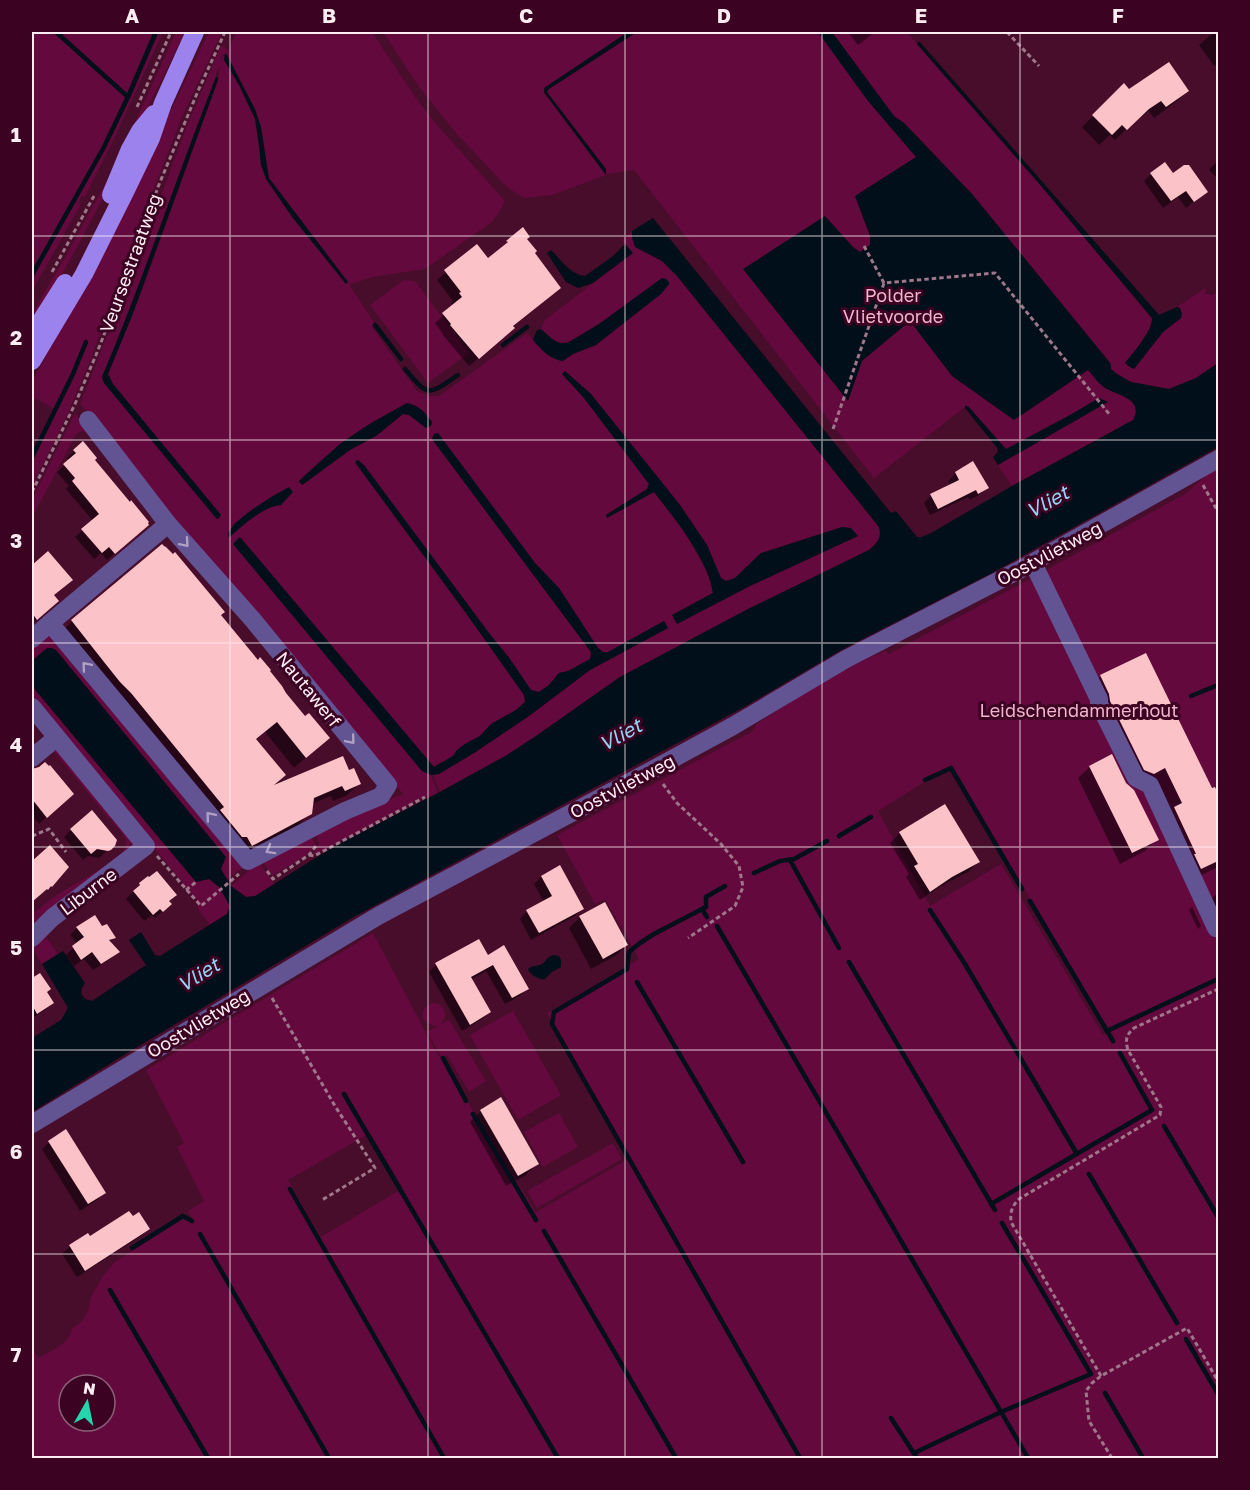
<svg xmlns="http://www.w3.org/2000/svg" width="1250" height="1490" viewBox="0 0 1250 1490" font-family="'Golos Text',sans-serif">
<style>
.green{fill:#64093d;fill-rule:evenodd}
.water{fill:#000f19}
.shadow{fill:#0007}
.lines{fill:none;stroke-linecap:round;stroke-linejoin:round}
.stream{stroke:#000f19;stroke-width:4.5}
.building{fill:#fbc2c7}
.path{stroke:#9e788a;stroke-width:3;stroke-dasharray:4.5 3;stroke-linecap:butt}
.minor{stroke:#625393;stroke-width:18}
.major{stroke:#9b82ec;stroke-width:18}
.oneway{stroke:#b0a0c3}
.grid{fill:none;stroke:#fdedf3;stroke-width:1.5;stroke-opacity:0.55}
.labels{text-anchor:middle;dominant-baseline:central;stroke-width:6;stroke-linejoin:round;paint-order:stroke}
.street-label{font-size:18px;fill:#fdedf3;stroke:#3b0222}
.park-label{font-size:18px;fill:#f1b4cd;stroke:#3b0222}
.water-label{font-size:20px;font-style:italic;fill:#95d3f4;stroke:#3b0222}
.neatline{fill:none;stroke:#fdedf3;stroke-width:2}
.grid-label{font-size:20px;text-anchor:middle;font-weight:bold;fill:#fdedf3}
</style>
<rect width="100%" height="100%" fill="#470d2b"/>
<g class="green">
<path d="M32 32H153C137 70 121 108 103 146 82 189 56 230 32 271Z"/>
<polygon points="159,32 163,32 115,137 85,197 82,196 79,202 81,204 32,291 32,280 111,136 130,98"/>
<path d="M176 32H185C136 131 90 231 32 325V314L68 252 116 164Z"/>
<polygon points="209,32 222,32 181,119 134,241 91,359 67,415 32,487 32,462 57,410 34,398 32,400 32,381 44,360 170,112"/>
<path d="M236 32H372L413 94 436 124 505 201 500 211 492 222 425 269 372 277 349 285 374 322 372 327 417 391 429 396H439L527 333C538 345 546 358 562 361L573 354 596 345 669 284V282L666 279 599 324 569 342C557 346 550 337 541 329L545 320 632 253 622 240 632 231C631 252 650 251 662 261 668 266 672 271 677 276L859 501C866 510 885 528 880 539 878 544 873 547 869 550L748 609 620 677 536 736 507 755 440 792 433 775 439 774 474 753 529 716 590 670 668 628 664 621 608 652H603L598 648 559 588 535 563 438 434 432 439 591 652V659L568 671 559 673 549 685 539 692 531 690 510 659 489 633 364 465 357 460 355 463 520 687 524 695 525 702 516 710 491 724 480 736 465 744 457 750 453 756 433 767 240 537 236 540 234 544 422 771 431 775 438 793 427 798 425 796 313 855 319 843 314 832 348 816 403 794 80 404 136 263 188 123 221 46 228 50 226 53 221 56V62L222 57 227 54ZM220 66 218 80 140 296 108 374 113 384 221 515 218 519 216 518 104 383 102 377C144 278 176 176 216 77V73ZM565 371 591 394 680 505 707 545 721 578 726 581 735 578 761 553 858 536 748 587 677 624 672 615 713 593 710 577 682 528 654 492 608 517 606 515 647 489 649 484 584 398 563 374ZM407 403 426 427 409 415 403 414 376 436 350 450 303 485 299 481C332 447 366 426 407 403ZM289 488 281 505C264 506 242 526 229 537L233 524 273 496Z"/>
<polygon points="383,32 628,32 544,93 606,175 552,195 524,198 514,192 504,184 456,133 419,87"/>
<path d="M633 32H823L892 114 832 32H907L917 44 1042 187 1152 319C1152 328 1146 332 1142 340 1137 348 1136 360 1134 369L1163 332 1181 318 1180 308 1177 307 1206 288 1205 294 1213 295 1218 291V363L1196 378 1169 389 1131 382 1117 374 1111 369V364L972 194 904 123 1105 375 1129 389 1151 425 1024 479 1012 486 998 465 1007 459 965 407 874 478 634 170 607 174 546 93 547 88Z"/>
<polygon points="404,280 415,281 469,353 428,383 370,305"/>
<polygon points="75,413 108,452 85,432 82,431 76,434 32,518 32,500"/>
<path d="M1218 465V1458H209L109 1288V1292L207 1458H32V1347L38 1358C50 1351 70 1344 72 1329L82 1321 88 1311 91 1297 103 1276 115 1262 183 1218 194 1223 188 1211 204 1201 177 1147 184 1143 146 1070 373 933 434 1048 536 1212 628 1159 547 1013 639 959 605 899 595 904 557 835 753 731 756 724 838 672 885 651 889 654 1028 580 1185 494ZM953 769 1109 1032V1033L1103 1035 1001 864 930 906 878 811 942 771 944 773ZM370 1133 403 1188 321 1237 288 1180ZM69 1385H105V1421H69Z"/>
<polygon points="51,636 243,867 227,880 221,869 47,648 32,661 32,645 42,637"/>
<polygon points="32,686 196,882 209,879 219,887 230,906 227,914 210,925 198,909 197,900 32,700"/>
<polygon points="52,749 58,750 114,817 110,820"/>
<path d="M116 819 131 839 130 851 32 931V914C41 907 49 900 58 894 71 885 124 860 126 845 128 836 117 828 112 822Z"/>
<polygon points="310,834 315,844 310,853 272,876 262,861"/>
<polygon points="259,862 274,884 255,896 246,897 231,886"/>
<polygon points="44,934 58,954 42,964 32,947"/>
<path d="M432 1003C445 1003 449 1014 441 1024L449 1020 486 1081 469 1092 447 1055 441 1057 427 1032 438 1026C422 1025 416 1011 432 1003Z"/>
<polygon points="513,1011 561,1095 518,1120 470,1035"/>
<polygon points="559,1113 578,1147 543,1167 524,1132"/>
<polygon points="613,1143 622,1159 537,1208 527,1191"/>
</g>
<g class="water">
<polygon points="628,32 637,32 549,89 547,92 606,169 606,175 544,92 544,88"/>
<path d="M818 32H832L894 116 904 123 972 194 1111 364V369L1117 374 1131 382 1169 389 1196 378 1218 363V447L990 574 843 649 746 706 694 734 352 918 124 1055 32 1112V1038L61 1020 68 1008 42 964 63 951 85 983C78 992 81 999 92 1001L146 965 129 940 141 932 155 955 160 956 227 914 230 906 219 887 209 879 196 882 32 686V661L47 648H52L56 650 226 857 221 869 231 886 246 897 255 896 333 847 438 793 507 755 536 736 620 677 748 609 869 550C877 543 882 538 879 527L677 276 662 261 635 247 632 237V231L653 218 891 513 896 511 917 537H922L931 533 1012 486 1133 420C1144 399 1119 396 1105 388 1099 384 1093 376 1088 370L1014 420 952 376 910 321 862 361 848 401 743 269 825 216 853 247 860 252 870 245V236L855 196 916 157 868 101Z"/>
<path d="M919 41 1159 315 1177 307 1180 308 1182 314 1181 318 1163 332 1134 369 1130 367 1125 363C1134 351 1152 333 1152 318L1042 187 917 44Z"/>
<polygon points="225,54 227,55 255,109 261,127 269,178 348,282 346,284 292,217 266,179 261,165 259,146 255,119 239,85 224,60"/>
<path d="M216 77H218V80L132 316 108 374 113 384 221 515 218 519 216 518 104 383 102 377C144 278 177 176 216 77Z"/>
<path d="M625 244 633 253 593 283 578 288 566 282 547 253 551 250C561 260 571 275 585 276L612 257Z"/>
<path d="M662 278 666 279 669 282V284L661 294 596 345 573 354 563 361C549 359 542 350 533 340L537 330 541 329C550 337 557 346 569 342L599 324Z"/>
<path d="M565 371 591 394 680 505 707 545 721 578 726 581 735 578 761 553 842 527 851 528 858 536 748 587 677 624 672 615 713 593C708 559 675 519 654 492L607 518 606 515 647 489 649 484 584 398 562 374Z"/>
<polygon points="1099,398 1108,402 998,465 993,457 997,453 998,449 965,408 965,406 968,406 1006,449 1070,415"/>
<path d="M407 403C420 406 425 412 432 422L431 426 426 428 409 415 403 414 376 436 350 450 302 485 299 481 341 443 371 423Z"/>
<polygon points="438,433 535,563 559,588 598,648 603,652 608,652 664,621 668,628 590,670 529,716 474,753 439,774 431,775 422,771 233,544 240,537 434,767 453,756 457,750 465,744 480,736 491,724 516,710 525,702 524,695 466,613 355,462 358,460 364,465 489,633 510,659 531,690 539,692 549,685 559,673 568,671 590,659 591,652 432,439 434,434"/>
<path d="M289 487 293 492 281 505C264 506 241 526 229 538L228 534C234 518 273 496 289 487Z"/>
<path d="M553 955 559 956 561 960V967L552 972 545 979C539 980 530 975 528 969 532 965 534 967 540 965 546 963 546 957 553 955Z"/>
</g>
<g class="shadow">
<polygon points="848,32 875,32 858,45"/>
<polygon points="1214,32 1218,32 1218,63 1214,66 1199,45"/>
<polygon points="1124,85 1129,91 1188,91 1176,102 1154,118 1149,111 1136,120 1115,140 1110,135 1099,145 1082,127"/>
<polygon points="1218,160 1218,179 1209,170"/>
<polygon points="1187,165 1206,191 1186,208 1178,197 1163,208 1144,181 1151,174 1173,175"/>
<polygon points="523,229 504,337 469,366 443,335 443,334 435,323 454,306 451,303 453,301 437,280 477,246 487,260"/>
<polygon points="74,451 93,460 140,532 107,560 101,553 94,559 75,537 93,521 66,489 69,486 57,472 70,461 67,458"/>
<polygon points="973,463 987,488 979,495 970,500 968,497 930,515 924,503 931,495 951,486 948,481 955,474"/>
<polygon points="48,553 53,596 50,607 32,623 32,567"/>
<polygon points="219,616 258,662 268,671 305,718 328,738 294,768 265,732 255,740 284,775 271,788 348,772 359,784 347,795 333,801 331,796 312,804 310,813 298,825 240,857 61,633 72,621"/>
<polygon points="1101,676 1211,790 1214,789 1218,797 1218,867 1187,882 1168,815 1139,787 1087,690"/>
<polygon points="1090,767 1157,839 1145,851 1120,864 1078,778"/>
<polygon points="32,770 34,771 65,801 39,824 32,815"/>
<polygon points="945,806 978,862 968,872 941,886 920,900 906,877 909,874 890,843 900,833"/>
<polygon points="71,830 114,845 99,858 88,856 83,860 64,837"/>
<polygon points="50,847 51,886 32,901 32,862"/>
<polygon points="560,867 582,908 575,916 531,940 520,919 527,911 544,902 534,884 541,877"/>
<polygon points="140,884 168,902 163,911 155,918 152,915 144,921 126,899"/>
<polygon points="1218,894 1218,921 1207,904 1214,896"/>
<polygon points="1192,907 1201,926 1198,929 1189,910"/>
<polygon points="580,917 627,945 615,956 591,969 569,928"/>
<polygon points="77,928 101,928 114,937 109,942 117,952 110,959 93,970 84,959 74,966 66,955 77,944 70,935"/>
<polygon points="487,957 527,988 520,996 505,1004 486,971 470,980 489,1012 482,1019 462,1031 429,972 436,965"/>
<polygon points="40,975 46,992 52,1003 45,1010 32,1018 32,980"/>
<polygon points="481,1111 537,1163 526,1175 506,1186 470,1122"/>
<polygon points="49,1142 104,1193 97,1200 80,1211 42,1149"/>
<polygon points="148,1229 141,1236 77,1277 62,1254 70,1246 88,1235 90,1238"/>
</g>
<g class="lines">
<g class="stream">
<polyline points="56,32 128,97 156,32"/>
<polyline points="32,275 104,147 128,97"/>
<polyline points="375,325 401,359"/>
<polyline points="503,345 527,327"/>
<path d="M405 369C429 397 427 396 458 375"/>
<polyline points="32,457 73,374 86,342"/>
<polyline points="1191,696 1218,685"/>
<polyline points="925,780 951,768 1022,889"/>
<polyline points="839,836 871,817"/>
<polyline points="790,860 839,948"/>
<polyline points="754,873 780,861 794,859 827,841"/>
<polyline points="725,886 706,897 706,907 654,934 640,943 629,952 627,969 554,1012 552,1024 800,1458"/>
<polyline points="1030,901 1113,1041"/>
<polyline points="702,909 707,917"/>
<polyline points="930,910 965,964 1077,1154"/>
<polyline points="717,926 1028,1458"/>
<polyline points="849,962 995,1210"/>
<polyline points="637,982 743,1162"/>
<polyline points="1107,1031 1218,979"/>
<polyline points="443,1058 466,1101"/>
<polyline points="344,1094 558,1458"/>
<polyline points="473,1114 536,1220"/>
<polyline points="1164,1126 1218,1217"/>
<polyline points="1089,1174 1177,1323"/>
<polyline points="290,1189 444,1458"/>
<polyline points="991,1204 1152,1110 1120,1053"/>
<polyline points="544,1231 676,1458"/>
<polyline points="200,1234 329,1458"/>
<polyline points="132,1248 183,1216 192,1221"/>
<polyline points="110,1290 208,1458"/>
<polyline points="1186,1339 1218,1394"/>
<polyline points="1105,1393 1143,1458"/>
<polyline points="891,1418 917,1458"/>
<polyline points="914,1453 1001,1412 1091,1374 1002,1223"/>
</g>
</g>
<g class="building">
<polygon points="1169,62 1189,91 1166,107 1161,101 1149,109 1127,130 1122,125 1112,135 1092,115 1124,83 1129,89"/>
<polygon points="1165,162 1173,173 1184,165 1189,165 1208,192 1194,202 1186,191 1171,201 1150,173"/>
<polygon points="523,227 530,237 527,239 537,251 535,253 561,288 513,326 515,328 479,359 450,325 451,324 442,313 462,297 459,293 461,292 444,270 477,244 488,258 508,242 506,241"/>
<polygon points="83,441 97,458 95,460 130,502 131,500 149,522 148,523 149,525 115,554 109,547 102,553 81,529 99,514 72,481 75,478 63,464 76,453 73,450"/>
<polygon points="973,461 989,488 978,494 976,490 938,509 930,494 959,480 955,472"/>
<polygon points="162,544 164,546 166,547 173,554 175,552 225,612 221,615 258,660 260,657 271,670 270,671 282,686 286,693 305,716 309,713 330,738 306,758 277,722 256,739 286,775 274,785 343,756 349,770 354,768 361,784 345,791 342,786 314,798 312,814 252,846 247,837 242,837 220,810 224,807 131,693 120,682 104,662 71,620"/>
<polygon points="48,551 73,580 54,595 59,601 37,620 32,613 32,565"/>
<polygon points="1146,653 1212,788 1215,787 1218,794 1218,861 1201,869 1194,854 1196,854 1174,807 1182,803 1165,768 1154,774 1144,770 1110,701 1109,694 1100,675"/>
<polygon points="1112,754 1126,783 1134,790 1159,840 1132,853 1089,766"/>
<polygon points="45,762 49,766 50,765 74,794 47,818 32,799 32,769 39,767"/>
<polygon points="945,804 980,862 952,877 930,892 914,866 918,864 899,832"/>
<polygon points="92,810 117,840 115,846 111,850 108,851 97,849 91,854 70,829"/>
<polygon points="50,845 69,867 52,887 51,886 48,890 47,889 32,902 32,861"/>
<polygon points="560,865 584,909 539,933 526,910 552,896 541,876"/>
<polygon points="157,871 177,895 169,901 172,904 163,912 160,909 153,915 133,891 140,885 139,883 148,876 149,877"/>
<polygon points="605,902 628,945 603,959 579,916"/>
<polygon points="95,915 102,926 107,924 116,938 109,940 120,952 101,964 92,952 81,960 72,946 84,937 76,927"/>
<polygon points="479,939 488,955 504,945 529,989 512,998 493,965 471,977 491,1012 470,1025 435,963"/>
<polygon points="40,973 51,989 47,992 54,1003 37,1014 32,1005 32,978"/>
<polygon points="501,1097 539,1164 518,1176 480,1110"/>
<polygon points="66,1129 106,1193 88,1204 48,1141"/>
<polygon points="129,1211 133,1216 139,1212 150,1229 85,1271 69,1245 88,1233 90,1236"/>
</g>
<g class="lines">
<g class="path">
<polyline points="1007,32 1039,66"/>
<polyline points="137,107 171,32"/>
<polyline points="864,246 884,283 995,273 1110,415"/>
<polyline points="52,272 94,196"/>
<polyline points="833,429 884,283"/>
<polyline points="1203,485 1218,512"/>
<polyline points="32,492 75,404 96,355 132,264 158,187 198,91 225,32"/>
<polyline points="663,784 677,803 721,844 739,866 743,887 735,906 688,938"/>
<polyline points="32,836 49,829 66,852"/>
<polyline points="309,855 314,856 425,797"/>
<polyline points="157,856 201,906 239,874"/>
<polyline points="267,871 273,879 309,855 316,846"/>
<polyline points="186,890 196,882"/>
<polyline points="272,998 335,1106 375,1168 322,1200"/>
<path d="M1101 1376 1011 1222C1010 1212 1012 1206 1019 1199L1160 1115 1161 1107 1128 1050C1125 1040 1126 1035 1134 1028L1218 989"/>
<polyline points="1112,1458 1089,1421 1086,1391 1092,1383 1101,1376 1187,1328 1218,1381"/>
</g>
<g class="minor">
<polyline points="88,420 168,524"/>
<polyline points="1033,563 1099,699 1099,704 1136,778 1150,785 1216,928"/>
<polyline points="32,639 50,623 168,524 253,620 388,785 381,796 345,811 248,861 50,623"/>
<polyline points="32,707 146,846 52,918 32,938"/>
<polyline points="32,758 56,738"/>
<polyline points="32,1124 378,916 654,769 733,726 846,659 1021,569 1218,459"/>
</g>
<g class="major">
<polyline points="111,195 130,149 140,131 154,114"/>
<polyline points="32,335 65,283"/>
<polyline points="32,361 84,274 126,190 151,138 163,103 195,32"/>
</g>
</g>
<defs><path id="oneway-chevron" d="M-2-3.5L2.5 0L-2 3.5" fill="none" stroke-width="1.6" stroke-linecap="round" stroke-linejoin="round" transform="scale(1.5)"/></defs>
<g class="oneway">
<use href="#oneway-chevron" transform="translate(185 543) rotate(49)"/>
<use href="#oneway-chevron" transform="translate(86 666) rotate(-130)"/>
<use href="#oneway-chevron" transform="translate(351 740) rotate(50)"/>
<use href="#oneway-chevron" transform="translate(210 816) rotate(-130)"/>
<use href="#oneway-chevron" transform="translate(270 850) rotate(151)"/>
</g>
<path class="grid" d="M230 32V1458M428 32V1458M625 32V1458M822 32V1458M1020 32V1458M32 236H1218M32 440H1218M32 643H1218M32 847H1218M32 1050H1218M32 1254H1218"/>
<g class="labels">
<g class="street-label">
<text transform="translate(130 263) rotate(-70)">Veursestraatweg</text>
<text transform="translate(1049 553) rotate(-28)">Oostvlietweg</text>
<text transform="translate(309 689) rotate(51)">Nautawerf</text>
<text transform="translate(622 786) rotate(-28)">Oostvlietweg</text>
<text transform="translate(88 891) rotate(-37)">Liburne</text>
<text transform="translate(198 1023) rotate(-31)">Oostvlietweg</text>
</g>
<g class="park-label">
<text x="893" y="295">Polder<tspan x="893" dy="21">Vlietvoorde</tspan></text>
<text x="1079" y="710">Leidschendammerhout</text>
</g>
<g class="water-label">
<text transform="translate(1047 501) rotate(-29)">Vliet</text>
<text transform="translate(620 734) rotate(-29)">Vliet</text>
<text transform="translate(198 974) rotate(-32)">Vliet</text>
</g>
</g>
<rect width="1250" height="1490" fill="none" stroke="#3b0222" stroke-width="66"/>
<g transform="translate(87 1403) rotate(9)"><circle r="28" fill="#3b0222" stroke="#896076" stroke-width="1.5"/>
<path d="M0-4.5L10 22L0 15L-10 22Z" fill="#25d5ae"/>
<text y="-9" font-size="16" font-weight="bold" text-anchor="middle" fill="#fdedf3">N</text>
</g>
<rect x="33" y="33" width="1184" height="1424" class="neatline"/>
<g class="grid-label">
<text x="132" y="23">A</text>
<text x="329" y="23">B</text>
<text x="526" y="23">C</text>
<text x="724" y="23">D</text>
<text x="921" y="23">E</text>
<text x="1118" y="23">F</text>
<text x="16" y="142">1</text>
<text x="16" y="345">2</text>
<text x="16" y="548">3</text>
<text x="16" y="752">4</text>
<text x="16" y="955">5</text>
<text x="16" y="1159">6</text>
<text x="16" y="1362">7</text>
</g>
</svg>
